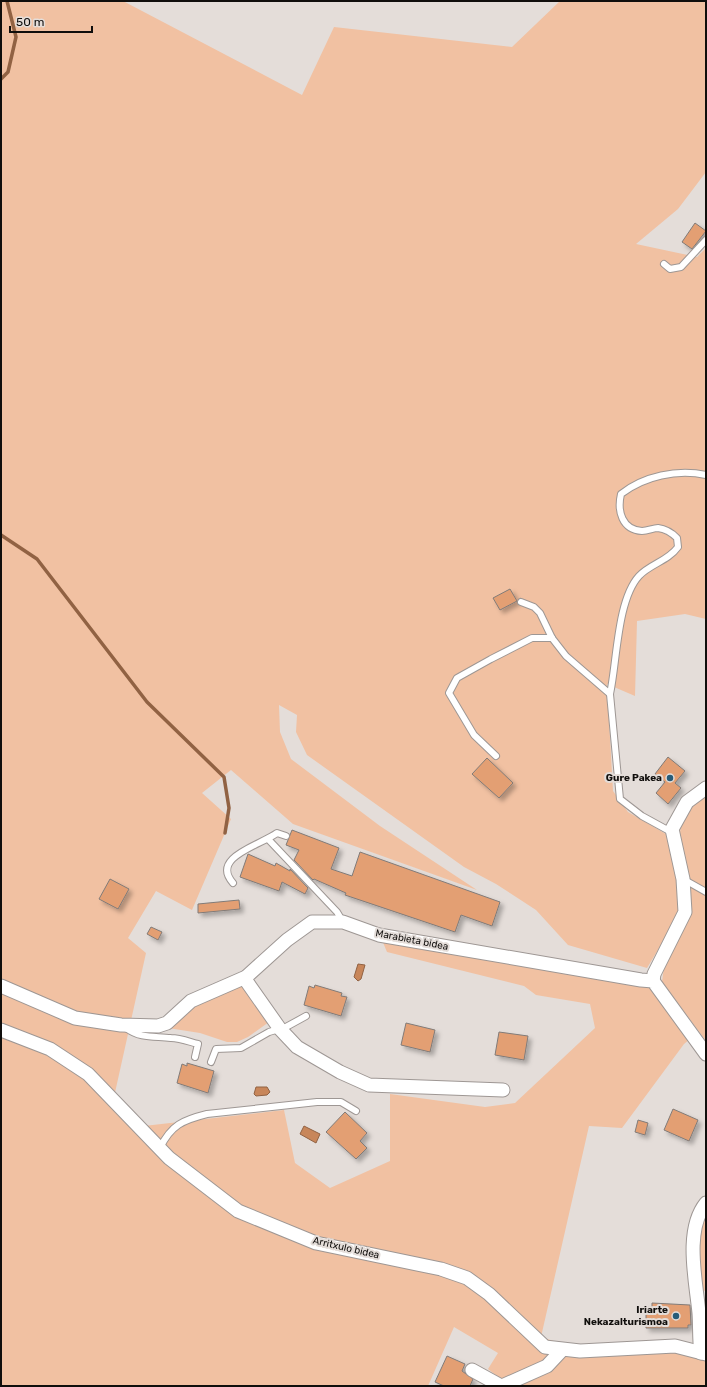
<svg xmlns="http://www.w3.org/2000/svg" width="707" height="1387" viewBox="0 0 707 1387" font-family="Rubik,sans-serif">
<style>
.green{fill:#f1c1a2}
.water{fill:#c8865a;stroke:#916243}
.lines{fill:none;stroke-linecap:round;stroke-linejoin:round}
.stream{stroke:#916243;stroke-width:3.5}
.building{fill:#e39f73;stroke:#817b78;filter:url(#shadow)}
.lane-casing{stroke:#9e9794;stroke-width:8}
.street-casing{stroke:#9e9794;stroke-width:15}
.lane{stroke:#fff;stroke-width:6}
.street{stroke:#fff;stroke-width:13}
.poi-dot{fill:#275c78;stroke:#e4ddd9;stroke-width:1.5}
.labels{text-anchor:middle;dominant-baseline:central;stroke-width:4;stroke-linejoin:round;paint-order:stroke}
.poi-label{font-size:10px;font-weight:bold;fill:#100e0c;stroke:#e4ddd9;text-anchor:end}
.street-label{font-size:10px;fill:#100e0c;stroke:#e4ddd9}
</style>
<defs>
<filter id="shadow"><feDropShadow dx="3.5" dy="3.5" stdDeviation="2" flood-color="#0004"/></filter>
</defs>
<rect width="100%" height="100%" fill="#e4ddd9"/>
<g class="green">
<polygon points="1,1 123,1 302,95 334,27 512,47 560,1 706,1 706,172 678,209 636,244 697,257 706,248 706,619 685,614 637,621 635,696 607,684 613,791 628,812 666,834 678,880 679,915 647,968 568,945 536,910 496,884 464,867 307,755 296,732 297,715 279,705 280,732 291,759 380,826 477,890 293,824 231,770 202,793 231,819 192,910 156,891 128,938 146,953 112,1106 135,1127 284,1110 295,1163 330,1188 390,1161 390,1094 485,1107 515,1103 595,1028 590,1004 536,995 524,986 387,952 382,940 650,986 690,1039 684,1044 622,1128 589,1126 541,1337 598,1355 675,1350 706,1360 706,1386 499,1386 502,1380 488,1369 498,1353 454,1327 428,1386 1,1386"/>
<polygon points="706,794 706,1041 662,982 664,967 691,914 689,876 679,838 681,826 693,803"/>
<polygon points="243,984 269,1022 248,1037 237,1042 227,1042 200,1033 168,1028 196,1003"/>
<polygon points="706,1207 706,1289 700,1296 698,1232"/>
</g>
<g class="water">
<polygon points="358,964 365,965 361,979 358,981 354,977"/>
<polygon points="256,1087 267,1087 270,1092 267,1095 256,1096 254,1094"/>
<polygon points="304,1126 320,1134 316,1143 300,1134"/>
</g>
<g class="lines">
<g class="stream">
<polyline points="1,79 8,72 16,37 7,1"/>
<polyline points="1,535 37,559 147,702 224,777 229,808 225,833"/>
</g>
</g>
<g class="building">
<polygon points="695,223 706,231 692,249 682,242"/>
<polygon points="510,589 517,601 500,610 493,598"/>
<polygon points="668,757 685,771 675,783 681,788 668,804 656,793 665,782 655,774"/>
<polygon points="487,758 513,783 499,798 472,774"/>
<polygon points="292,830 339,848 331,869 352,876 360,852 500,902 492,926 461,915 455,932 345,895 346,893 314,879 313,880 294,860 299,850 286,845"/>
<polygon points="248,854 275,866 276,863 290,871 290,869 308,888 305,894 282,882 279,891 240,877"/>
<polygon points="110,879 129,889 118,909 99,899"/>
<polygon points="239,900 240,909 198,913 198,904"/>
<polygon points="151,927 162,932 158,940 147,934"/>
<polygon points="315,985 342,993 341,996 347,997 341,1016 304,1005 309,986 314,988"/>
<polygon points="406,1023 435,1030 430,1052 401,1045"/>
<polygon points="499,1032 528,1036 524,1060 495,1055"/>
<polygon points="187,1063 214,1071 208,1093 177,1083 182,1064 187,1066"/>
<polygon points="673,1109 698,1120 689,1141 664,1130"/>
<polygon points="345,1112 367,1133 360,1141 367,1148 356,1159 326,1132"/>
<polygon points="638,1120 648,1123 645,1135 635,1132"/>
<polygon points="652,1303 690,1305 691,1325 688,1325 688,1328 646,1328 646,1307 652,1307"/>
<polygon points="447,1356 465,1364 462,1371 473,1379 470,1386 444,1386 435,1382"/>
</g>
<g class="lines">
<g class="lane-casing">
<g id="lane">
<polyline points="664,264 670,269 681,267 706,240"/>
<polyline points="521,602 534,607 540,613 552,638 566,656 610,694 620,799 642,816 673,833"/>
<path d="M610 694C617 662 617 600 639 576 650 564 668 561 678 547L677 538C672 533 666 529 658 528 653 528 648 531 642 531 622 530 617 511 621 494 644 476 677 469 706 475"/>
<polyline points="496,756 474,735 449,693 457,678 491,659 532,638 552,638"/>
<polyline points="268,839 337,912 343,922"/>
<polyline points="683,879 706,892"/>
<path d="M233 883C210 857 261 845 277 833L286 836"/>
<path d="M126 1028C141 1039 154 1036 171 1038 180 1038 190 1042 198 1044L195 1057"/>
<polyline points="211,1062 216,1049 241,1048 269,1032 286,1027 306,1016"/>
<path d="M160 1148C171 1125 183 1120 207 1114L317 1102H341L356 1111"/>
</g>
</g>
<g class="street-casing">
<g id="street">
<polyline points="246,977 247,982 280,1029 297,1047 340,1072 369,1085 503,1090"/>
<polyline points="653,981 654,974 685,912 683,879 672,829 687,802 706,788"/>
<polyline points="1,986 75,1018 121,1025 158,1026 167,1023 191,1001 246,977 287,940 312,922 343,922 379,935 641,980 653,981 706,1054"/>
<polyline points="1,1030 50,1049 88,1074 169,1158 238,1211 316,1243 441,1269 467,1278 489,1294 545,1347 580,1351 675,1346 706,1354"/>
<path d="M701 1353C699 1340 700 1326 699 1313 696 1281 684 1230 706 1203"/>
<polyline points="472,1370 501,1386"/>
<polyline points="502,1386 547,1366 562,1350"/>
</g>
</g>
<use href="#lane" class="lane"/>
<use href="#street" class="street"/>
</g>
<g class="poi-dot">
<circle cx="670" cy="778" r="4"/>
<circle cx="676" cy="1316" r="4"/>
</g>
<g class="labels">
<g class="poi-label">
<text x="662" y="778">Gure Pakea</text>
<text x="668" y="1310">Iriarte<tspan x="668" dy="12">Nekazalturismoa</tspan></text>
</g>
<g class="street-label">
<text transform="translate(412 940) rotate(11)">Marabieta bidea</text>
<text transform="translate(346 1248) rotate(13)">Arritxulo bidea</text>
</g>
</g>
<rect width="707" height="1387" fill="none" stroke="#100e0c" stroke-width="4"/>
<path d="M10 26v6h82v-6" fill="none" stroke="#100e0c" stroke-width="2"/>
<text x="16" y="26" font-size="12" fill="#100e0c" stroke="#e4ddd9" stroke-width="3" paint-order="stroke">50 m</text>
</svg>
